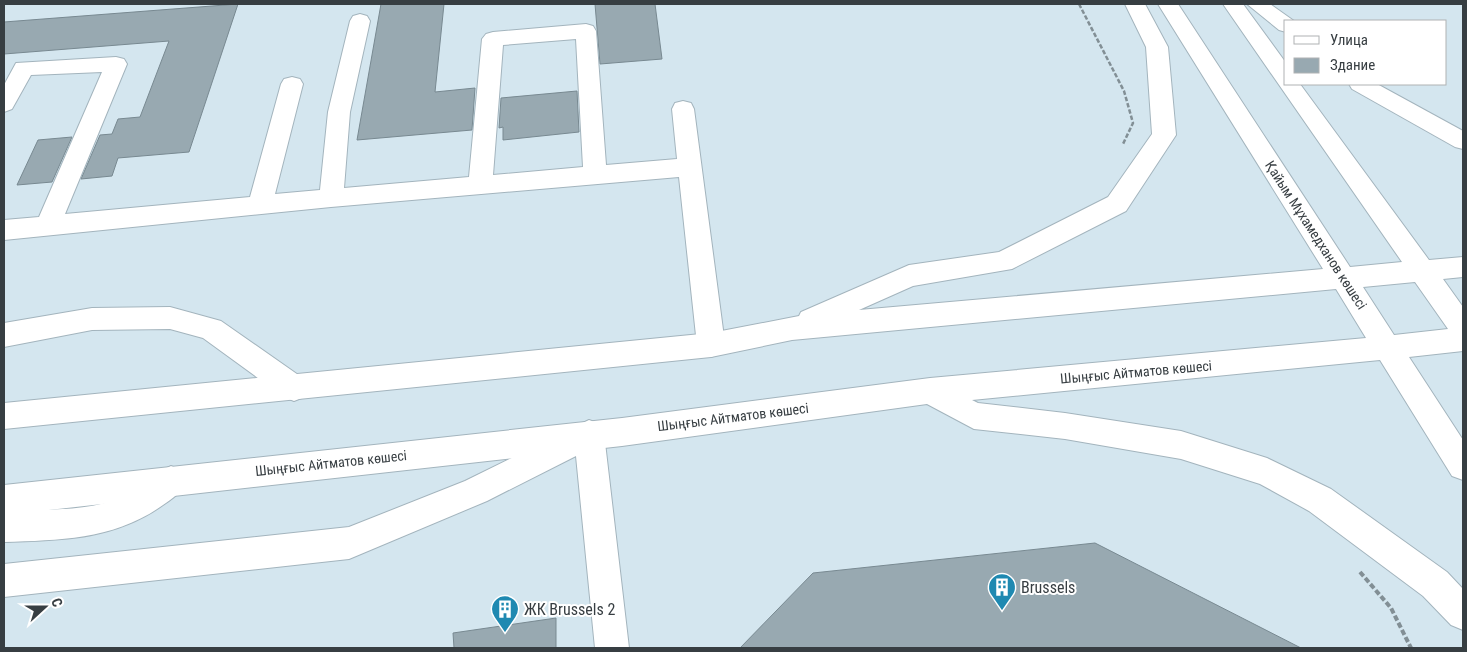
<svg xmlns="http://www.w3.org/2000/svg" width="1467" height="652" viewBox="0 0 1467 652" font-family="'Roboto Condensed',sans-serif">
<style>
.building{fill:#98a9b1;stroke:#788991}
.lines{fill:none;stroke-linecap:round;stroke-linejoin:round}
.minor-casing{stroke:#a3b4bd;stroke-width:2}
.major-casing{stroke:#a3b4bd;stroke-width:2}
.path-far1{stroke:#828f95;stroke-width:2.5;stroke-dasharray:4.5 2;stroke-linecap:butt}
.path{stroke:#828f95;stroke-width:4;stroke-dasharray:5.5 2.5;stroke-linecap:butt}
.minor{fill:#fff;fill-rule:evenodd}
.major{fill:#fff;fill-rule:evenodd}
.labels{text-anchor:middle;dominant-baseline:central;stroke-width:4;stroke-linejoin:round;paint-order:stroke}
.street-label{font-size:14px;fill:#373e42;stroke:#fff}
.near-poi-label{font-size:16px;fill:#373e42;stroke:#fff;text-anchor:start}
</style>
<rect width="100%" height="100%" fill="#d4e6ef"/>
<g class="building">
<polygon points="238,4 189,152 118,158 112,176 81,179 100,135 112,134 118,119 140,117 169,41 4,54 4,22"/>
<polygon points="381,4 444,4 435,92 475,88 472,130 357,140"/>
<polygon points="595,4 655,4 662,59 600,64"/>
<polygon points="577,91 579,132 503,140 503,127 499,128 501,98"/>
<polygon points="72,137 52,182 17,185 38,140"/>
<polygon points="1095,543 1301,648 740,648 813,573"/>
<polygon points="556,618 556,648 454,648 453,633"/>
</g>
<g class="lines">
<g class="minor-casing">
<g id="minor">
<path d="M360 14 367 16 370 21 350 112 344 188 469 177 482 39 486 34 493 32 586 24 593 26 596 31 606 165 677 159 672 109 675 103 683 101 691 103 694 109 725 345 721 353 711 357 701 353 697 345 679 177 331 207 4 240V220L39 217 102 72 31 75 12 109 4 112V85L16 63 116 57 124 59 127 64 65 214 250 197 281 84 284 79 292 77 300 79 303 84 275 194 320 190 328 112 350 21 353 16ZM576 39 583 167 493 175 503 45Z"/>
<polygon points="170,307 221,321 304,379 308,388 304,397 294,401 284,397 203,338 170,329 92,330 4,347 4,323 92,308"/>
<polygon points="589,420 600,424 604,434 629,648 595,648 576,456 487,501 349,559 4,597 4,564 349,527 465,481"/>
<path d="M171 466 182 471 186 481C181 493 173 498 163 505 114 540 61 540 4 542V512C42 508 87 513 122 497 139 488 153 474 171 466Z"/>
</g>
</g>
<g class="major-casing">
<g id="major">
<path d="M1125 4H1145L1168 47 1176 135 1126 211 1012 269 913 286 859 310 1323 269 1158 4H1178L1350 267 1402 262 1223 4H1243L1286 63V84H1300L1429 260 1463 257V277L1443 279 1463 307V351L1409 357 1463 440V480L1452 476 1380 360 972 400 978 403 1065 413 1181 431 1267 458 1331 489 1447 572 1463 589V630L1451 625 1423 596 1309 511 1260 484 1181 459 1065 439 974 429 927 404 622 446 4 515V485L622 418 930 378 1366 338 1336 289 792 340 711 357 4 429V403L711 333 799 316 801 312 909 265 999 252 1108 197 1152 134 1146 47ZM1415 282 1448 329 1394 335 1363 287Z"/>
<polygon points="1247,4 1270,4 1294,21 1286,21 1286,32 1279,30"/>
<polygon points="1349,84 1377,84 1463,131 1463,149 1455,147 1352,89"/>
</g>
</g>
<polyline class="path-far1" points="1079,4 1124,91 1133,123 1123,144"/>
<polyline class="path" points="1360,572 1391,608 1411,648"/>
<use href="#minor" class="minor"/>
<use href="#major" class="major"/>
</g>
<defs>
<g id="building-pin" transform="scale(1.4375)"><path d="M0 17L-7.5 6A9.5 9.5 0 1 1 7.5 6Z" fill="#1f89b1" stroke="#fff"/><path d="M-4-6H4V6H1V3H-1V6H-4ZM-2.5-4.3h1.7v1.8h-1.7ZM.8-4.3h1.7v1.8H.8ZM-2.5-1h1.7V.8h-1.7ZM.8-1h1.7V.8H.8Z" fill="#fff"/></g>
</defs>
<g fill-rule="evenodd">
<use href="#building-pin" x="1002" y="587"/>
<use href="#building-pin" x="505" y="609"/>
</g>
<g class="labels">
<g class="street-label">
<text transform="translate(1316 235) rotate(57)">Қайым Мұхамедханов көшесі</text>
<text transform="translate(1136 372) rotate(-5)">Шыңғыс Айтматов көшесі</text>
<text transform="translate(733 417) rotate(-7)">Шыңғыс Айтматов көшесі</text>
<text transform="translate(331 463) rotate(-6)">Шыңғыс Айтматов көшесі</text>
</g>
<g class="near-poi-label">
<text x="1021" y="587">Brussels</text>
<text x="524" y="609">ЖК Brussels 2</text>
</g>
</g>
<rect width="1467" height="652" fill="none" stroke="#373e42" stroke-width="10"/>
<rect x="1284" y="20" width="162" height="65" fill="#ffffff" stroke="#afb2b3"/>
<rect x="1294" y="36" width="25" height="8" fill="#ffffff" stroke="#afb2b3"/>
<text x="1330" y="45" font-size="15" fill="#373e42">Улица</text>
<rect x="1294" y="58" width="25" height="15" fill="#98a9b1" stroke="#afb2b3"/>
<text x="1330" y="70" font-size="15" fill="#373e42">Здание</text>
<g transform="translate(45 607) rotate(69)" stroke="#ffffff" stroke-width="4" paint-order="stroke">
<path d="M0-4L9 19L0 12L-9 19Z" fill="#373e42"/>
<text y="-8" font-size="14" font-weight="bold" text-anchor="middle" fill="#373e42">С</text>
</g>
</svg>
